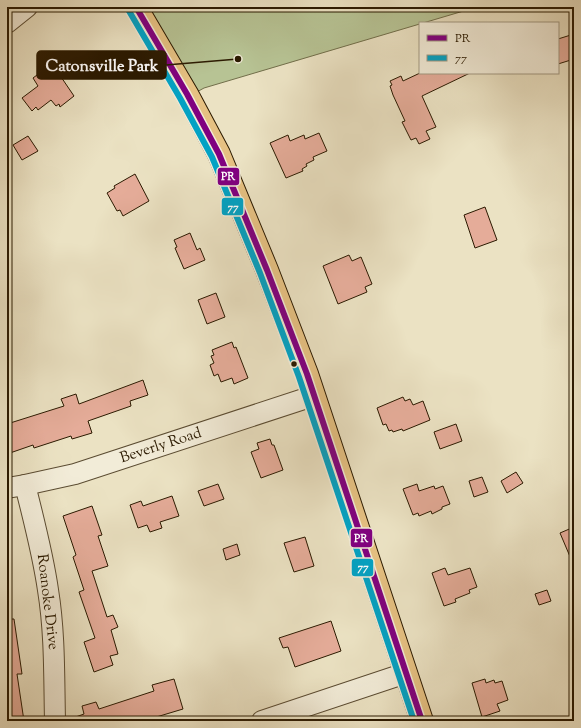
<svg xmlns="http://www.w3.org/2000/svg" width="581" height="728" viewBox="0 0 581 728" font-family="'Sorts Mill Goudy',serif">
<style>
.green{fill:#b7c394;stroke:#716e4a}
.building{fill:#e5ac99;stroke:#2b1a01}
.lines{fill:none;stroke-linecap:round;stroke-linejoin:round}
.minor-casing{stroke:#5b4c32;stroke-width:22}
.major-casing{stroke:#2b1a01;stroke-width:24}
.minor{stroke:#f2ecd8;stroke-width:20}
.major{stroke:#e6c182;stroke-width:22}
.bus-1-casing{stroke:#f2ecd8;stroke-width:9}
.bus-2-casing{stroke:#f2ecd8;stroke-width:9}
.bus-1{stroke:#800080;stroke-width:6}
.bus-2{stroke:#02a2c4;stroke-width:6}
.bus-dot{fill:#2b1a01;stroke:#f2ecd8;stroke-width:1.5}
.labels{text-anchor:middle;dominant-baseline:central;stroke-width:3;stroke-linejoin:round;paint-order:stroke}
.street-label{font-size:15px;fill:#2b1a01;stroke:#f2ecd8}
.leader{fill:none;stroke:#2b1a01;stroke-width:1.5}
.callout-dot{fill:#2b1a01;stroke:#f2ecd8;stroke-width:1.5}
.callout{fill:#2b1a01;stroke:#2b1a01;stroke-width:1.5}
.callout-label{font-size:16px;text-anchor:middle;font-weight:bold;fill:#fff}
.line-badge{stroke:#f2ecd8;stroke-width:1.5}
.badge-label{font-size:11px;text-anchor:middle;font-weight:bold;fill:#fff}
</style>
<rect width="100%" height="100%" fill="#ebe2c3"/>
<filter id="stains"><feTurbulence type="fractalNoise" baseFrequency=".005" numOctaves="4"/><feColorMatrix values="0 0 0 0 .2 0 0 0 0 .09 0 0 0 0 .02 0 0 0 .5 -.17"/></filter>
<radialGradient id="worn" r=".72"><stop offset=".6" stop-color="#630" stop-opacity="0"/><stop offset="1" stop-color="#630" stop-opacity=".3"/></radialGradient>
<polygon class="green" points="144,7 477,7 204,88 195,93"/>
<g class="building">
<polygon points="574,34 574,59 558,64 558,39"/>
<polygon points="45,69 50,76 57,71 74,96 60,107 59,104 56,106 51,100 38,110 36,107 32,111 22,98 38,86 33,78"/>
<polygon points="420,73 470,73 422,96 436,127 426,131 430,139 419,144 416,138 411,140 402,122 405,121 393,95 390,86 392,85 390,81 401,76 403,81"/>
<polygon points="319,133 327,151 313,157 314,160 306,164 307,166 302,169 303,171 286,178 270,143 288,135 290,141 304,135 305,139"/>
<polygon points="28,136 38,151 22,160 13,145"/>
<polygon points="135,174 149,201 123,216 120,210 117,211 107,193 115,188 114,186"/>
<polygon points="485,207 497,240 475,248 464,215"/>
<polygon points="190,233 197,250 200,248 205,260 184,269 175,248 177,247 174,240"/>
<polygon points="349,255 352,261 361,257 372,284 365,287 367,292 338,304 323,266"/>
<polygon points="216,293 225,317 207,324 198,300"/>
<polygon points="232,342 234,348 236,347 248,378 234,384 232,378 221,382 218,374 214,376 210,365 214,363 211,356 214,355 212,350"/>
<polygon points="143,380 148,395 130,401 131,406 88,421 92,433 72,439 71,436 34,448 33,445 7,454 7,424 64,406 61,399 76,394 79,404"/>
<polygon points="403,397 405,401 410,399 413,405 423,401 430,420 403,431 402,429 393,432 392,430 389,431 386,424 383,425 377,408"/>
<polygon points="456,424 462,441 440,449 434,432"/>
<polygon points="270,439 272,445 274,445 283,470 261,478 251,452 259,449 257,443"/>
<polygon points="516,472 523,483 507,493 501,481"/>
<polygon points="482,477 488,492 474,497 469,481"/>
<polygon points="218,484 224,499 204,506 198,491"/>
<polygon points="417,484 419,491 434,486 435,489 443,486 450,504 442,507 442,509 432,514 431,511 419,516 418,513 413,515 403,489"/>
<polygon points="172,496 179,516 160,522 162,528 150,532 147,525 138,528 130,505 141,501 143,506"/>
<polygon points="92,506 102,535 98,536 108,566 92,571 107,617 113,615 118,627 111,630 118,654 110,656 113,665 94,672 84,642 95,638 79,592 84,590 73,557 76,555 63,516"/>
<polygon points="574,527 574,566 560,533"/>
<polygon points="305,537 314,566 294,572 284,543"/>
<polygon points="237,544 240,555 226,560 223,549"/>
<polygon points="445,568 448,575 470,568 477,587 469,590 470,593 455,599 456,602 444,606 432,573"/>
<polygon points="547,590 551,601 539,605 535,594"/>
<polygon points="7,619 14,619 22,674 17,674 24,721 7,721"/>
<polygon points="331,621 341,651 295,667 288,647 283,648 279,638"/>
<polygon points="174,679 183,709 143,721 71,721 70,719 84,714 82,706 96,702 99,709 154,691 152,685"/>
<polygon points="485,679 486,683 494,680 495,683 502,681 508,700 497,704 500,711 482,717 472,683"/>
</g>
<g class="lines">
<g class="minor-casing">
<g id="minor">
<polyline points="7,23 27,7"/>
<path d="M25 485C34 520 43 555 48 590 55 633 54 677 55 721"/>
<polyline points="7,488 25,485 75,474 313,396"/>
<polyline points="262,721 406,673"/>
</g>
</g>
<g class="major-casing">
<polyline id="major" points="136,7 187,94 219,154 267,270 307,374 422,721"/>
</g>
<use href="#minor" class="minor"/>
<use href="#major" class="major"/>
<g class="bus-1-casing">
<polyline id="bus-1" points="136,7 187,94 219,154 267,270 307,374 422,721"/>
</g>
<g class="bus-2-casing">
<polyline id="bus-2" points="129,11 180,98 212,157 260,273 299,377 414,721"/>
</g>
<use href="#bus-1" class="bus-1"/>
<use href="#bus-2" class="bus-2"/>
</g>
<circle class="bus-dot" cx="294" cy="364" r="3.5"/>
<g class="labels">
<g class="street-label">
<text transform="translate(161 446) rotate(-18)">Beverly Road</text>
<text transform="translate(47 602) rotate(83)">Roanoke Drive</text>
</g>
</g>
<path class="leader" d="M238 59L166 65"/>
<circle class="callout-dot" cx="238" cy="59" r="4"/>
<rect class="callout" x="37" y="51" width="129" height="28" rx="4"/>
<g class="callout-label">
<text x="102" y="71">Catonsville Park</text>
</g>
<g class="line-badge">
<rect x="217" y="167" width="23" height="19" rx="4" fill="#800080"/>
<rect x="221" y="197" width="23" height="19" rx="4" fill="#02a2c4"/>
<rect x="350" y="528" width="23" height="20" rx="4" fill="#800080"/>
<rect x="351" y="558" width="23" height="19" rx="4" fill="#02a2c4"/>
</g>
<g class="badge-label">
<text x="228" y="180">PR</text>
<text x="233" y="211">77</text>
<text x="361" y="542">PR</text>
<text x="363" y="571">77</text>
</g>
<rect width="581" height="728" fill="none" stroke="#ebe2c3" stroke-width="24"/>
<rect x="8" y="8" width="565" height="712" fill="none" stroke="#2b1a01" stroke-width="2"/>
<rect x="12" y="12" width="557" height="704" fill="none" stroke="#2b1a01"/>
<rect x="419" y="22" width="140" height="52" fill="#f2ecd8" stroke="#a29882"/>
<rect x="427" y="35" width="20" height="6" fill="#800080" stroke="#a29882"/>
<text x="455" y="42" font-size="12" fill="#2b1a01">PR</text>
<rect x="427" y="55" width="20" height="6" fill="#02a2c4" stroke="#a29882"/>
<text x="455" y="62" font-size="12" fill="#2b1a01">77</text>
<rect width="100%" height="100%" filter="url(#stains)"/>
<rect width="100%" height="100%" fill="url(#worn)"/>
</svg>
